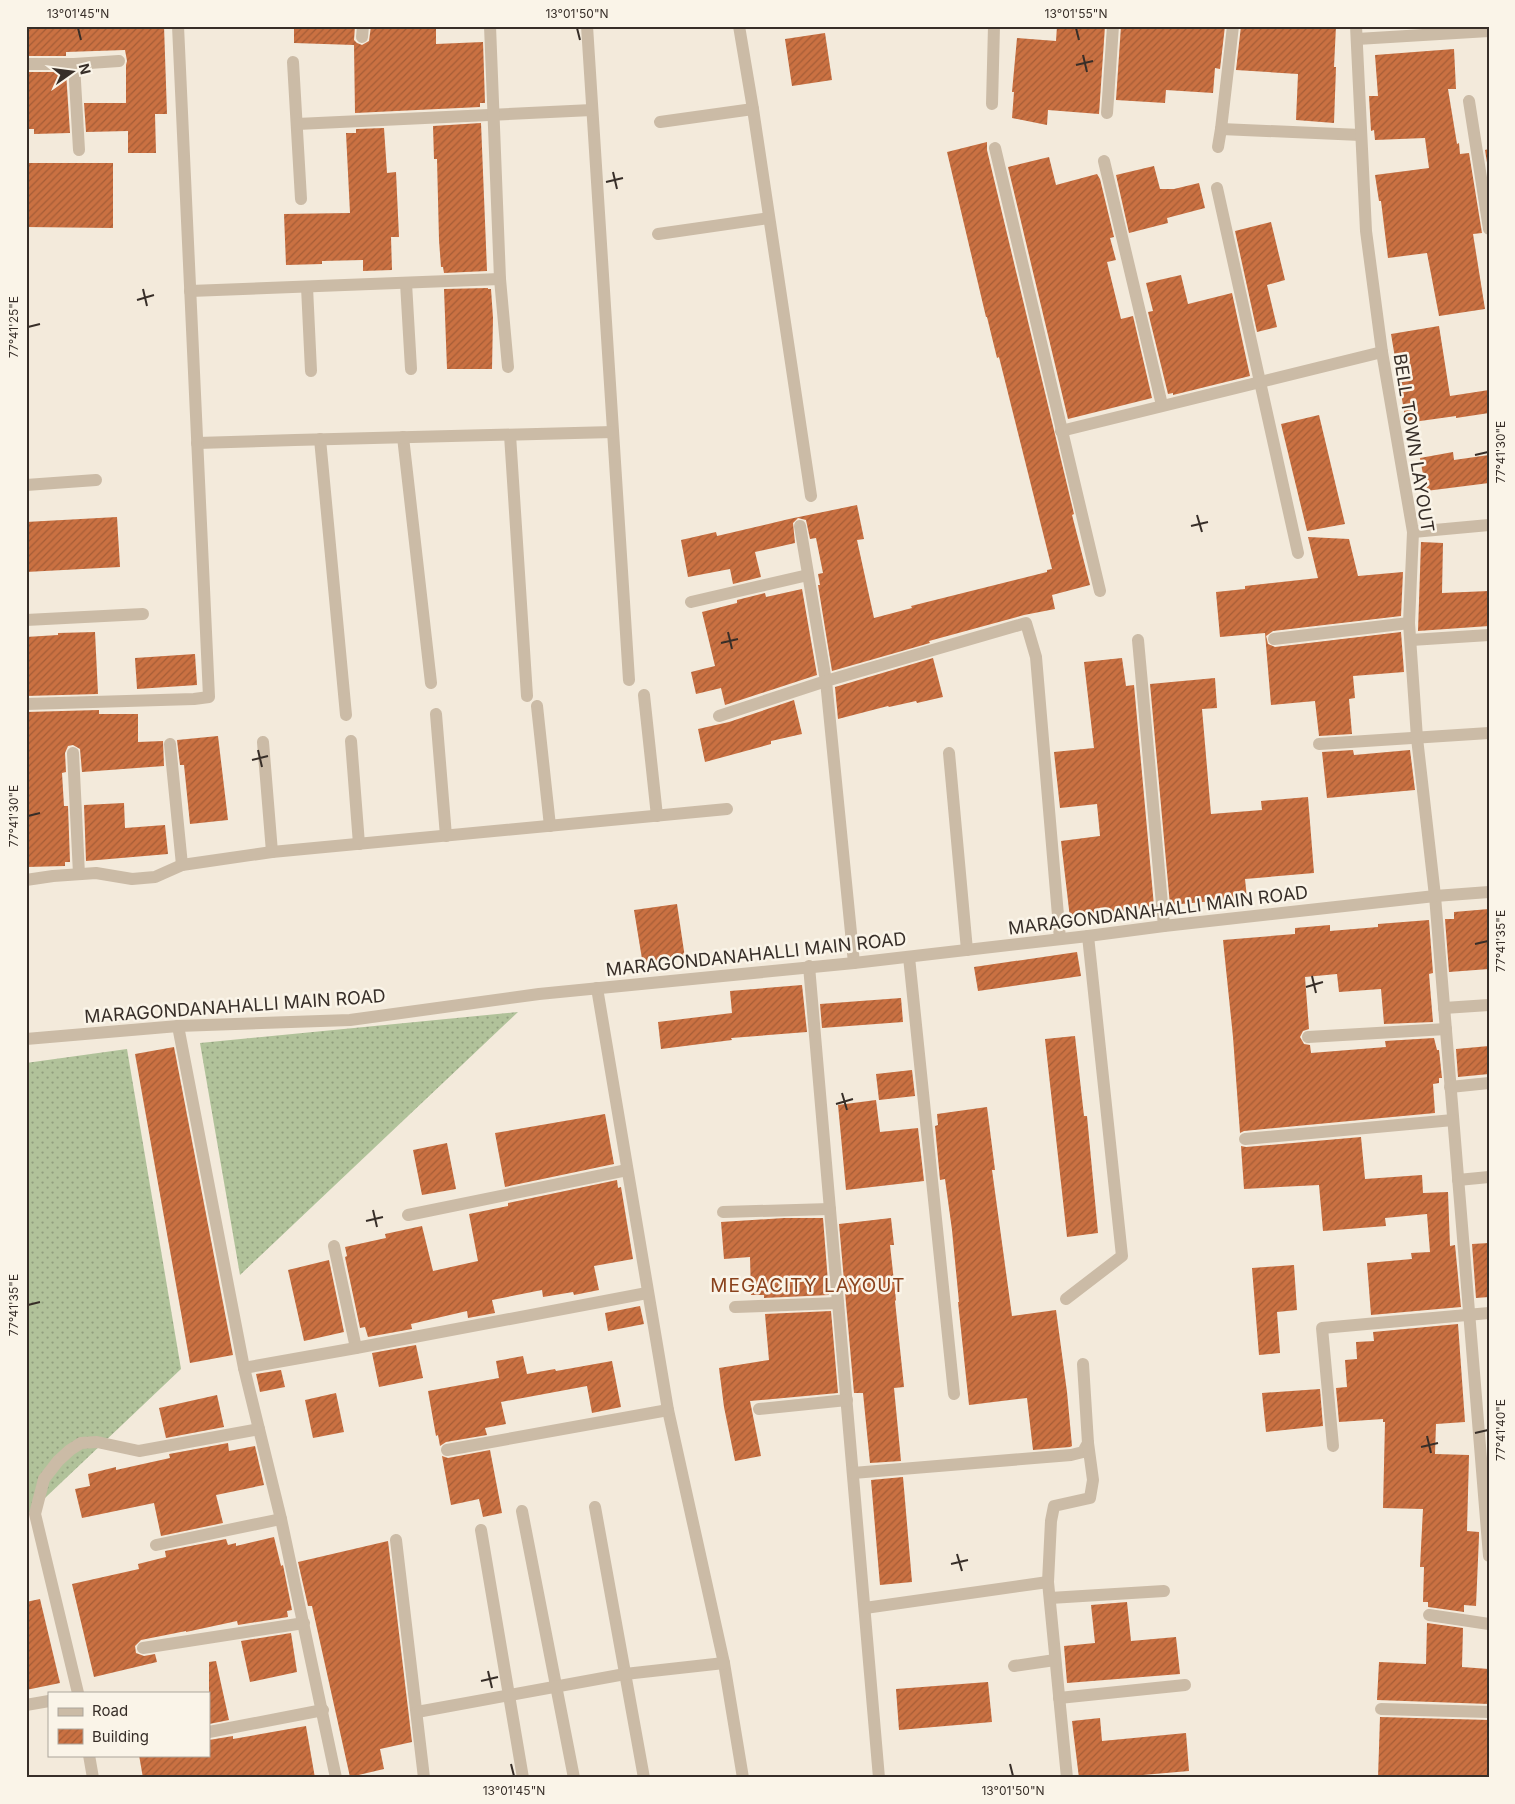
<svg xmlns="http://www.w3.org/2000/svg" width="1515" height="1804" viewBox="0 0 1515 1804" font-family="Inter,sans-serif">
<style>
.grass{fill:url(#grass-dots)}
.building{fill:url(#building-hatch)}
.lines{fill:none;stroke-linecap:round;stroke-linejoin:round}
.minor{stroke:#cbbba6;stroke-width:12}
.tertiary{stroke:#cbbba6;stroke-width:12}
.ticks{fill:none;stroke:#372e28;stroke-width:2}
.labels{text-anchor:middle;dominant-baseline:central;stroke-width:5;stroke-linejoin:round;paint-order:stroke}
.street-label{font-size:18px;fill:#372e28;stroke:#faf4e8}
.neighbourhood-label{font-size:19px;letter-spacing:1px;fill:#8a421d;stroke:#faf4e8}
.neatline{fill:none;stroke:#372e28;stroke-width:2}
.ticks-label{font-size:12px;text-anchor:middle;fill:#372e28}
</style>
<defs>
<pattern id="grass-dots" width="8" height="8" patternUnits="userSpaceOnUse" patternTransform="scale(1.25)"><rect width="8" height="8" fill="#b1c29a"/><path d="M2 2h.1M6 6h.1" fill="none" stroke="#919e7e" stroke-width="1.8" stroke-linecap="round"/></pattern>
<pattern id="building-hatch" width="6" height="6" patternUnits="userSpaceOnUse" patternTransform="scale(1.25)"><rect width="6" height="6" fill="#ca7142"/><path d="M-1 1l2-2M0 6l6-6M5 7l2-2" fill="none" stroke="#a55d37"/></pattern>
</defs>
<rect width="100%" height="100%" fill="#f3eadb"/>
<g class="grass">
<polygon points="518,1012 240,1275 200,1043"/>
<polygon points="127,1049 181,1369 26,1516 26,1063"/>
</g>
<g class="building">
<polygon points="26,26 164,26 167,114 155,114 156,153 128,153 128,131 86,132 84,103 126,103 126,65 127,61 125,50 66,52 66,56 26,56"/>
<polygon points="294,26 355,26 354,40 357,43 362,45 369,41 371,26 436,26 436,44 483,42 485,103 480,103 480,107 355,113 354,45 294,43"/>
<polygon points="1057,26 1105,26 1099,114 1048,110 1047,125 1012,118 1014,92 1012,92 1017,38 1056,41"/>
<polygon points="1121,26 1225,26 1220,69 1215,68 1213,93 1166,90 1165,103 1116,100"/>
<polygon points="1241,26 1336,26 1334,67 1336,67 1334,123 1296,120 1298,74 1236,70"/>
<polygon points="825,33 832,80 792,86 785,39"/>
<polygon points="1454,49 1456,89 1448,89 1457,144 1459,143 1460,154 1469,153 1482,233 1473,234 1485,309 1439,316 1427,253 1388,258 1381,201 1379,201 1375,175 1429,168 1425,138 1375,140 1374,130 1371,131 1369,96 1378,96 1375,55"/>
<polygon points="26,72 66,72 70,133 34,134 34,129 26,129"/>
<polygon points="481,123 487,271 444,273 443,267 441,267 439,240 437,159 434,159 433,126"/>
<polygon points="384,128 387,173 396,172 399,237 391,237 392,270 363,271 363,260 322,261 322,264 286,265 284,214 350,213 346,133 356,133 356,129"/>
<polygon points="987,142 987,150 1074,514 1072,515 1090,585 1052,595 1055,609 1024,615 929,641 930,643 832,671 818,585 820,585 818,574 823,573 816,538 810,539 806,520 798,518 793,523 795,543 755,552 761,577 733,584 730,569 688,577 681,540 716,532 717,536 789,519 857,505 864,539 857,540 874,618 912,608 911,606 1047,572 1047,570 1052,569 999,357 997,358 987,317 986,317 947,152"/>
<polygon points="1489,149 1489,175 1485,150"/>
<polygon points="1049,157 1056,185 1097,174 1100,179 1114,237 1110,238 1116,260 1107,262 1121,319 1133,316 1152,398 1068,419 1008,167"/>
<polygon points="26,163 113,163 113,228 26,227"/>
<polygon points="1154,166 1160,189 1174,189 1199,183 1205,208 1167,218 1168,223 1129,233 1116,175"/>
<polygon points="1271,222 1285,280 1267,285 1277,327 1257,332 1235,231"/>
<polygon points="1181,275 1188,304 1232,293 1250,376 1173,395 1173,393 1168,394 1148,312 1153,311 1146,283"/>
<polygon points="488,288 488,289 491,289 493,318 492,369 447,369 444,289"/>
<polygon points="1439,326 1450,396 1489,390 1489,413 1456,418 1456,416 1406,423 1391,334"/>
<polygon points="1319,415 1345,524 1307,531 1281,424"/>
<polygon points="1453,452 1454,460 1489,455 1489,483 1426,491 1420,458"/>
<polygon points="117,517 120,567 26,572 26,522"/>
<polygon points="1308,537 1349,539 1358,576 1403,572 1401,616 1273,631 1266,636 1268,644 1275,647 1401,632 1404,672 1353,676 1355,698 1349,699 1352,734 1319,736 1315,701 1271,705 1265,633 1220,637 1216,592 1245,589 1245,586 1318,578"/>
<polygon points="1421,542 1443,543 1442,593 1489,591 1489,626 1418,631"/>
<polygon points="802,589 817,675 725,705 721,688 696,694 691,672 715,666 702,612 737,603 737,600 765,593 766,597"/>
<polygon points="95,632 98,694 26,696 26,637 58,635 58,633"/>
<polygon points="195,654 197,685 137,689 135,658"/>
<polygon points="933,658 943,697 917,703 916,701 889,707 888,706 838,719 835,687"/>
<polygon points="1122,658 1126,686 1134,685 1154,906 1145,907 1145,909 1070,918 1061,841 1100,836 1097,804 1060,808 1054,752 1094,748 1084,662"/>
<polygon points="1215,678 1217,708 1202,709 1211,814 1262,810 1261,801 1308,797 1314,873 1245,879 1247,898 1170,905 1150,684"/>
<polygon points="794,700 802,734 771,741 771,744 705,762 698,729 729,722"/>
<polygon points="99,710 99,714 138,714 138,742 163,741 164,766 82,772 80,749 73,745 68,746 65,753 66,772 62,773 64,806 68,806 70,862 65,862 65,866 27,867 26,712"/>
<polygon points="218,736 228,820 190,824 184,765 180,765 177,740"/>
<polygon points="1353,750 1354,755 1410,750 1415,790 1327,798 1322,752"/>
<polygon points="124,803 125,828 165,825 168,854 86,861 84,805"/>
<polygon points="677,904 685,958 643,965 634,910"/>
<polygon points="1489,909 1489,969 1449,972 1445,919 1454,919 1454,912"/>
<polygon points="1429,920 1433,973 1429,974 1433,1022 1384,1024 1381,989 1339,992 1337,974 1305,977 1309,1029 1303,1031 1300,1037 1304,1044 1310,1045 1311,1053 1386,1047 1385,1041 1434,1038 1437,1050 1439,1050 1442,1078 1439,1078 1439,1083 1433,1084 1435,1113 1244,1131 1240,1133 1233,1037 1223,940 1295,934 1295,928 1330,925 1330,931 1378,927 1378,924"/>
<polygon points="1077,952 1081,976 978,991 974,967"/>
<polygon points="802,985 807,1032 731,1038 732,1040 661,1049 658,1022 732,1013 730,991"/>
<polygon points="901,998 903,1022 822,1028 820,1004"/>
<polygon points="1075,1036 1084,1116 1087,1116 1098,1233 1067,1237 1045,1039"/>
<polygon points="1489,1046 1489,1074 1458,1077 1456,1049"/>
<polygon points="174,1047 233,1355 190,1363 135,1054"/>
<polygon points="912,1070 915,1096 879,1100 876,1074"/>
<polygon points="876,1100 880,1132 918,1128 924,1181 846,1190 838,1105"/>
<polygon points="987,1107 995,1170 992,1170 1012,1316 1056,1310 1067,1392 1072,1446 1070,1447 1033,1450 1027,1398 969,1405 958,1302 959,1302 952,1230 945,1179 940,1180 935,1126 938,1125 937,1114"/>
<polygon points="605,1114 614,1164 505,1187 495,1133"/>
<polygon points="1361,1137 1365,1179 1422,1175 1423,1193 1448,1192 1450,1246 1455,1245 1461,1307 1371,1315 1367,1263 1412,1259 1411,1253 1430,1252 1427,1214 1385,1218 1386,1226 1323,1231 1319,1185 1244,1189 1241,1146 1246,1147"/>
<polygon points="447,1143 456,1189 422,1195 413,1150"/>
<polygon points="617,1180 618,1188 621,1187 633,1259 594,1266 599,1290 574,1295 573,1292 543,1297 542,1290 492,1300 495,1313 468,1318 467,1311 411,1324 412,1329 368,1337 365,1327 360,1328 345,1257 347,1256 345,1247 386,1238 385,1234 422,1226 433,1271 478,1261 469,1214 508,1206 508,1203"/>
<polygon points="784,1218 823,1218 829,1295 764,1298 764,1295 751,1295 750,1257 724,1259 721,1222"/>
<polygon points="891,1218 894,1245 890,1245 896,1300 895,1301 904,1387 894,1388 901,1461 870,1463 863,1393 854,1393 839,1224"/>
<polygon points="1489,1243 1489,1297 1476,1298 1472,1244"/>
<polygon points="329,1260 344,1332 304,1341 288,1270"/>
<polygon points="1294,1265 1297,1310 1277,1312 1280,1353 1259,1355 1252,1268"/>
<polygon points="640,1306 644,1324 608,1331 605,1313"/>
<polygon points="831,1311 838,1393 750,1401 761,1456 735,1461 724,1407 719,1368 769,1360 765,1314"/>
<polygon points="1458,1324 1465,1422 1436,1424 1435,1454 1469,1455 1467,1531 1479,1532 1479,1536 1476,1606 1464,1605 1464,1612 1428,1607 1428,1602 1423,1602 1424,1567 1420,1567 1423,1509 1383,1508 1385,1422 1383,1422 1383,1419 1339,1422 1336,1388 1347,1387 1345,1360 1357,1359 1356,1342 1374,1341 1373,1332"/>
<polygon points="416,1345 423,1378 379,1387 372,1353"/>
<polygon points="523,1356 527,1374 555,1369 556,1371 612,1361 621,1407 592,1413 587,1386 501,1402 506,1424 485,1428 487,1435 446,1442 440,1446 438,1435 436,1436 428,1391 499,1378 496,1361"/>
<polygon points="281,1370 285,1387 260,1392 256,1374"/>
<polygon points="1320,1389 1323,1426 1266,1432 1262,1393"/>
<polygon points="336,1393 344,1432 313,1438 305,1400"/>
<polygon points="217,1395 224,1427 166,1438 159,1408"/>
<polygon points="228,1443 229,1451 255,1446 264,1485 216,1495 223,1523 161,1536 154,1503 82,1518 75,1489 90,1486 88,1474 116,1467 116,1470 170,1458 169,1454"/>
<polygon points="490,1450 502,1513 483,1517 479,1499 451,1505 442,1456 448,1458"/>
<polygon points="903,1477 912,1582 880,1585 871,1480"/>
<polygon points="274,1537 281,1566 283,1565 292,1610 287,1611 288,1617 238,1625 237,1621 186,1632 186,1631 141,1640 135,1646 136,1653 144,1656 155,1654 157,1662 94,1677 72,1584 139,1569 138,1564 166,1557 165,1551 226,1539 228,1545 236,1543 236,1546"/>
<polygon points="388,1541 412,1742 380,1749 384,1769 350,1777 312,1606 308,1606 298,1562"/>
<polygon points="40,1599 60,1683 26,1690 26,1602"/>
<polygon points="1127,1602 1131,1641 1176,1637 1180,1674 1067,1683 1064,1646 1095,1643 1091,1605"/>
<polygon points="1427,1623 1463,1628 1462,1667 1489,1669 1489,1704 1377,1700 1379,1662 1426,1664"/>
<polygon points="291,1633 297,1672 250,1682 241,1641"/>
<polygon points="216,1661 229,1720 209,1724 209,1662"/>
<polygon points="988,1682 992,1722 899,1730 896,1689"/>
<polygon points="1380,1717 1489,1720 1489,1778 1378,1778"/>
<polygon points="1100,1718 1102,1741 1186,1733 1189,1771 1108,1778 1079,1778 1072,1721"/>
<polygon points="306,1726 315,1778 143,1778 139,1755 209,1755 209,1740 233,1736 233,1739"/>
</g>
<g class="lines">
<g class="minor">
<polyline points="587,26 629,680"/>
<polyline points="739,26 753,109 811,496"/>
<polyline points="362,37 363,26"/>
<polyline points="1357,39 1489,31"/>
<polyline points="293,62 301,199"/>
<polyline points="26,64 74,64 119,61"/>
<polyline points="74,64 79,150"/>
<polyline points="1469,101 1489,229"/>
<polyline points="992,104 994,26"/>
<polyline points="1107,113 1113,26"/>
<polyline points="660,122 753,109"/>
<polyline points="297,124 592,110"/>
<polyline points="1221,129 1361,135"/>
<polyline points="1218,147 1221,129 1233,26"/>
<polyline points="995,148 1100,591"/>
<polyline points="1104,161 1162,405"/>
<polyline points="1217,188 1298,553"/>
<polyline points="658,234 769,218"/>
<polyline points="500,279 508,367"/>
<polyline points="406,283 411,369"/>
<polyline points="307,287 311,371"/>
<polyline points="190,291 500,279 490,26"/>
<polyline points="1061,431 1382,352"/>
<polyline points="510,435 527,696"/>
<polyline points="403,437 431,683"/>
<polyline points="320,439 346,715"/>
<polyline points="197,443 295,440 613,432"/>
<polyline points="26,485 96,480"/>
<polyline points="800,526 826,681 854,963"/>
<polyline points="1413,532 1489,525"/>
<polyline points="691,602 808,575"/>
<polyline points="26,620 143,614"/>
<polyline points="1274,639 1409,623"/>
<polyline points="1138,640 1164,926"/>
<polyline points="1411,640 1489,635"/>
<polyline points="644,695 657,816"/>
<polyline points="26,704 194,699 209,697 178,26"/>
<polyline points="537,706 550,826"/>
<polyline points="436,714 446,836"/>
<polyline points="719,716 826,681 1026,623 1036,657 1060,939"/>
<polyline points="351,741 359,844"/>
<polyline points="263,742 272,852"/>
<polyline points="170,744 182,865"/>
<polyline points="1319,744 1489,733"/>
<polyline points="73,753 79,874"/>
<polyline points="949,753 967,950"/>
<polyline points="26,880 53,876 96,873 132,879 155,877 182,865 272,852 727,809"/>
<polyline points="1435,896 1489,1556"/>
<polyline points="909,957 954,1394"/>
<polyline points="809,966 879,1778"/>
<polyline points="597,988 668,1410 724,1663 743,1778"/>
<polyline points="1444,1008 1489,1005"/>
<polyline points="178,1026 244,1368 281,1519 336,1778"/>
<polyline points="1308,1037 1446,1029"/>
<polyline points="1450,1087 1489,1083"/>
<polyline points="1245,1139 1453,1120"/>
<polyline points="1458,1180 1489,1177"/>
<polyline points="723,1212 830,1209"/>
<polyline points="408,1215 627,1170"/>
<polyline points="334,1246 356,1348"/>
<polyline points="1066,1299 1122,1256 1088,936"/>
<polyline points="735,1307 838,1303"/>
<polyline points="244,1368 356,1348 647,1293"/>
<polyline points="759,1409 847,1400"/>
<polyline points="1333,1446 1322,1328 1489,1313"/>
<polyline points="447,1450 668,1410"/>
<polyline points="853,1473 1071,1455 1083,1452 1088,1443 1083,1364"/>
<polyline points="595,1507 644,1778"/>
<polyline points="522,1511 574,1778"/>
<polyline points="481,1530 523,1778"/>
<polyline points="396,1540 424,1778"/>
<polyline points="156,1545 281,1519"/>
<polyline points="1050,1598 1164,1591"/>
<polyline points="865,1608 1048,1582"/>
<polyline points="1429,1615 1489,1624"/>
<polyline points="143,1648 304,1623"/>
<polyline points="1014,1666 1055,1660"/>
<polyline points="78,1693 35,1514 44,1479 58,1461 70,1450 81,1443 97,1442 139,1451 259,1429"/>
<polyline points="1059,1698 1185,1685"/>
<polyline points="26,1705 49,1701"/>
<polyline points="1381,1709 1489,1712"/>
<polyline points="417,1712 625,1674 724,1663"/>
<polyline points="209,1732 323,1710"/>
<polyline points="89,1755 93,1778"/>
<polyline points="1067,1778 1048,1582 1051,1521 1054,1506 1090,1498 1093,1480 1088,1443"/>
</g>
<g class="tertiary">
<polyline points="1356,26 1366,231 1382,352 1413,532 1409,623 1417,738 1435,896"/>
<polyline points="26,1039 178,1026 350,1020 539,994 854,963 1088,936 1164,926 1435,896 1489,892"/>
</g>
</g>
<path class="ticks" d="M78 28 81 40M577 28 580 40M1076 28 1079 40M1083 55 1087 72M1076 65 1093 61M613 172 617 189M606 182 623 178M143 289 147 306M137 300 154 295M28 327 40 324M1475 455 1488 452M1197 515 1202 532M1191 526 1208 522M728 632 732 649M721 643 738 639M258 750 262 767M252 760 268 756M28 816 40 813M1475 944 1488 941M1312 976 1316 993M1306 987 1323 982M842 1093 847 1110M836 1104 853 1099M373 1210 377 1227M366 1221 383 1217M28 1305 40 1302M1475 1433 1488 1430M1427 1436 1431 1453M1421 1447 1438 1443M957 1554 962 1571M951 1564 968 1560M488 1671 492 1688M481 1681 498 1677M511 1764 514 1776M1010 1764 1013 1776"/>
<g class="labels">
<g class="street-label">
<text transform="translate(1414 443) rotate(81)">BELL TOWN LAYOUT</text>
<text transform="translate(1158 910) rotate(-7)">MARAGONDANAHALLI MAIN ROAD</text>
<text transform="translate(756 954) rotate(-6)">MARAGONDANAHALLI MAIN ROAD</text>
<text transform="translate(235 1006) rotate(-4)">MARAGONDANAHALLI MAIN ROAD</text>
</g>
<g class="neighbourhood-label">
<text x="808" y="1285">MEGACITY LAYOUT</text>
</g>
</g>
<rect width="1515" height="1804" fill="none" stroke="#faf4e8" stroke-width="55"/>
<rect x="48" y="1692" width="162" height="65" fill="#faf4e8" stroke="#aca59b"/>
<rect x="58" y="1708" width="25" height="8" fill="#cbbba6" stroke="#aca59b"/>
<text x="92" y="1716" font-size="15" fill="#372e28">Road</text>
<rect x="58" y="1729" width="25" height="15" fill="url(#building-hatch)" stroke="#aca59b"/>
<text x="92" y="1742" font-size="15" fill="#372e28">Building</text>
<g transform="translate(72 72) rotate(76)" stroke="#faf4e8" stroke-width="4" paint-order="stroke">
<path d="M0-4L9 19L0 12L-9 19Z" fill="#372e28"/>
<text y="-8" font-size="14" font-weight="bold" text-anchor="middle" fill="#372e28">N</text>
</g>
<rect x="28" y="28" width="1460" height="1748" class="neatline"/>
<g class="ticks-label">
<text x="78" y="18">13°01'45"N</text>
<text x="577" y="18">13°01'50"N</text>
<text x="1076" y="18">13°01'55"N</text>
<text transform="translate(14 327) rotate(-90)" y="4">77°41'25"E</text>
<text transform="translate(1501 452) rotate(-90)" y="4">77°41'30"E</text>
<text transform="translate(14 816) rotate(-90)" y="4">77°41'30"E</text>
<text transform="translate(1501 941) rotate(-90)" y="4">77°41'35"E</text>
<text transform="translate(14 1305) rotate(-90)" y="4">77°41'35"E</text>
<text transform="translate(1501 1430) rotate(-90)" y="4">77°41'40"E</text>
<text x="514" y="1795">13°01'45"N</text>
<text x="1013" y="1795">13°01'50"N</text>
</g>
</svg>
